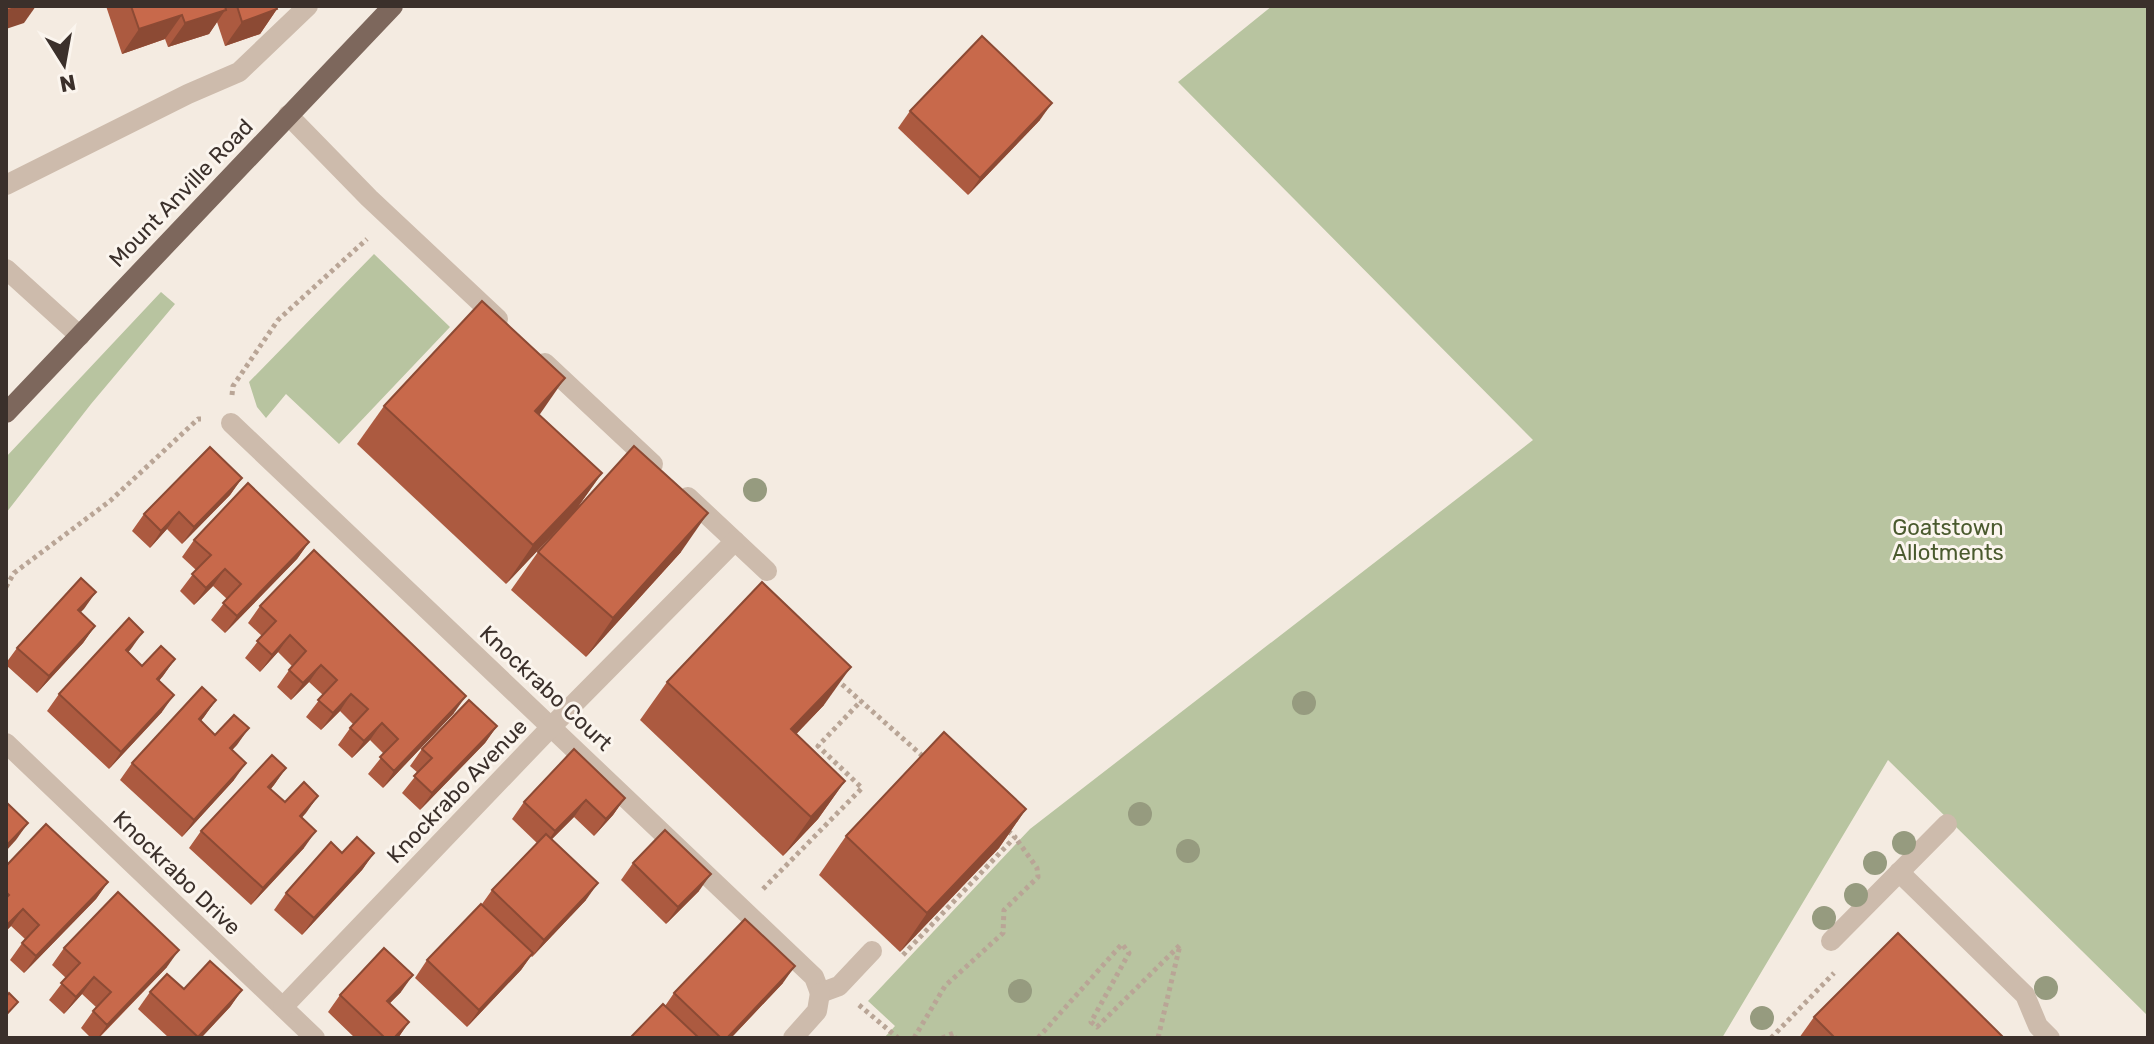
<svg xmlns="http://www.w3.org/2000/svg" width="2154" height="1044" viewBox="0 0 2154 1044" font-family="Rubik,sans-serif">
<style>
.green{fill:#b8c4a0}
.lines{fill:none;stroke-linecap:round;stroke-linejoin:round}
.path{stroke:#b9a596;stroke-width:5;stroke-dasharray:4 4;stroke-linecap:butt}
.minor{stroke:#cdbbac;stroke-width:20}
.major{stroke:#7d675c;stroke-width:20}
.tree{fill:#969b7f}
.wall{fill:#ac5a40}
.shaded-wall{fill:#8c4a34}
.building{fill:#c8694b;stroke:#8c4a34;stroke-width:2}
.labels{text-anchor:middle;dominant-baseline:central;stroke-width:6;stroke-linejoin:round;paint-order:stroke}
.street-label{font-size:22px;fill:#3b302b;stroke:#fbf5ee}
.park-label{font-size:22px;fill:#4a5a2e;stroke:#fbf5ee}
</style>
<rect width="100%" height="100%" fill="#f4ebe1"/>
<g class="green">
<polygon points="1272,6 2148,6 2148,1016 1888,760 1722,1038 884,1038 895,1026 868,1001 1030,829 1533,440 1178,82"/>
<polygon points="374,254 450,327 339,444 286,394 266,418 257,407 249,382"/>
<polygon points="161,292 175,304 91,404 6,513 6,457"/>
</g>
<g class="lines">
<g class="path">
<polyline points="232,395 233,386 278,320 367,239"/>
<polyline points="6,587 14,573 110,501 198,419 201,419"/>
<polyline points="836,679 927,760"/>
<polyline points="763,889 862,788 818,746 861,701"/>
<polyline points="903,955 1015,837 1007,830"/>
<polyline points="859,1005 898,1038"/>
<polyline points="914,1038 945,986 1003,933 1004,910 1038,877 1037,868 1015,837"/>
<polyline points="942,1038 954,1033 955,1038"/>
<polyline points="1038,1038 1122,944 1129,953 1091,1022 1097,1027 1180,945 1158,1038"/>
<polyline points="1771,1038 1834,973"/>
</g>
<g class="minor">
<polyline points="288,115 369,198 498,319"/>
<polyline points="6,185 188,94 239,72 308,6"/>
<polyline points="6,269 80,336"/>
<polyline points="545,363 653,464"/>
<polyline points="231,423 814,977 820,993"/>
<polyline points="688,497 767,571"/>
<polyline points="6,743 315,1038"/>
<polyline points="1899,872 2025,995 2038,1026 2050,1038"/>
<polyline points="1831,941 1947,824"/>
<polyline points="820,993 839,986 872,951"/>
<polyline points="283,1007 552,726 735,541"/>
<polyline points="793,1038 817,1011 820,993"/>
</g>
<polyline class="major" points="6,413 393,6"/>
</g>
<g class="tree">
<circle cx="755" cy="490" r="12"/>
<circle cx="1304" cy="703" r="12"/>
<circle cx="1140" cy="814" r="12"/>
<circle cx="1904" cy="843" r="12"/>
<circle cx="1188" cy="851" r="12"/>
<circle cx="1875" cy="863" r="12"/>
<circle cx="1856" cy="895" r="12"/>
<circle cx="1824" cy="918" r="12"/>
<circle cx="2046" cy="988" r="12"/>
<circle cx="1020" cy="991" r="12"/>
<circle cx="1762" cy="1018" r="12"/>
</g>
<g class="wall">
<polygon points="106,6 276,6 277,9 260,34 225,46 217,22 209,34 168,47 165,39 122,54"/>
<polygon points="910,111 1040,120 968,195 898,128"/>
<polygon points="384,406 602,473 575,511 506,584 357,444"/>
<polygon points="242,478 230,495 182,544 167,529 150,548 132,531 144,514"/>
<polygon points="194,540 309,542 297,559 225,633 211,620 227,599 213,586 194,605 180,591 196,570 182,557"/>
<polygon points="538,552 681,552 586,657 511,590"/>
<polygon points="96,592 80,612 95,626 83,643 37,693 6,665 6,663 17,648"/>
<polygon points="260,606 454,713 383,788 368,774 384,754 370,740 352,758 338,745 353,724 340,711 321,730 306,717 323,695 309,682 291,700 277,687 292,666 278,652 260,672 245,658 262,636 248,623"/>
<polygon points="131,649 128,652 142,666 175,659 159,681 162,712 109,769 47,711 59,694"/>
<polygon points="667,682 824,705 796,734 845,781 818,819 783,856 640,720"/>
<polygon points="216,700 201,721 215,735 249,728 232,750 234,780 182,837 120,780 132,763"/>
<polygon points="497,726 485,743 420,810 402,793 418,773 410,766 422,749"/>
<polygon points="286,768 271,789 285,802 318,796 302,817 304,848 251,905 189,848 201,831"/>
<polygon points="625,798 613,815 594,836 574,817 552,839 586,900 532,957 531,956 521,970 467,1027 415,978 427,960 482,904 492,890 537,843 512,819 524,802"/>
<polygon points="1026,809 999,848 900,952 819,875 846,836"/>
<polygon points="342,853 374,853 362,870 302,935 274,910 286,893"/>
<polygon points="633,863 699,891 666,924 621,880"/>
<polygon points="6,866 108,882 96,899 24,973 10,960 25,939 11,926 6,931"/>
<polygon points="64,948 167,967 99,1038 91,1038 81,1028 96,1007 82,994 64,1014 49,1000 66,978 52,965"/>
<polygon points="783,983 731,1038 630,1038 665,1006 674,993"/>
<polygon points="184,989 242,990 230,1007 201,1038 169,1038 138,1009 150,992"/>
<polygon points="401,992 389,1004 409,1022 398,1038 355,1038 328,1012 340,995"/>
<polygon points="1814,1017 2004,1038 1799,1038"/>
</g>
<g class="shaded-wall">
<polygon points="20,6 36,6 24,23 6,29 6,11"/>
<polygon points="219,6 228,6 209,34 168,47 185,23"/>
<polygon points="277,9 260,34 225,46 242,22"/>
<polygon points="182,15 165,39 122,54 139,29"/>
<polygon points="1052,103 1040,120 968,195 980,178"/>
<polygon points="565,378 538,417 535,411"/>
<polygon points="602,473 575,511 506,584 533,545"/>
<polygon points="242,478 230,495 182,544 194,527"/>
<polygon points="179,512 167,529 150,548 161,531"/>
<polygon points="708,513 681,552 586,657 613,618"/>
<polygon points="309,542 297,559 225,633 237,616"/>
<polygon points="225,569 213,586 194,605 206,588"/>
<polygon points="96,592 84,609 66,627 78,610"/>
<polygon points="95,626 83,643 37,693 49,676"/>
<polygon points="143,632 131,649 114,667 126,650"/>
<polygon points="290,635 278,652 260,672 272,655"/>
<polygon points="175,659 163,676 145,696 157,679"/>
<polygon points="321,665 309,682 291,700 303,683"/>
<polygon points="851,667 824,705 764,768 791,729"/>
<polygon points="351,694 340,711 321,730 333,713"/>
<polygon points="174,695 162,712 109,769 121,752"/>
<polygon points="466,696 454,713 383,788 394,771"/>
<polygon points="216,700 204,717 187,736 199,719"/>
<polygon points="382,723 370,740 352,758 364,741"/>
<polygon points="497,726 485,743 420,810 432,793"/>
<polygon points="249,728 237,745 218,765 230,748"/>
<polygon points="246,763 234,780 182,837 194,820"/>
<polygon points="286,768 274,785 256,804 268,787"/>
<polygon points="845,781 818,819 783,856 811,817"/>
<polygon points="318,796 306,813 288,833 300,816"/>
<polygon points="625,798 613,815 594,836 606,819"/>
<polygon points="586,800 574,817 543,848 555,831"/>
<polygon points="1026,809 999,848 900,952 927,913"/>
<polygon points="28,823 16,840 6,851 6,846"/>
<polygon points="316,831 304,848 251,905 263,888"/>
<polygon points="374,853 362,870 302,935 314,918"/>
<polygon points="711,874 699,891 666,924 678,907"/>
<polygon points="108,882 96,899 24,973 36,956"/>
<polygon points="598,883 586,900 532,957 544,940"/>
<polygon points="23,909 11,926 6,931 6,926"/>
<polygon points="179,950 167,967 98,1038 107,1025"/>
<polygon points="533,953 521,970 467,1027 479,1010"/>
<polygon points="795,966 783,983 731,1038 727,1038"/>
<polygon points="413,975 401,992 375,1018 387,1001"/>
<polygon points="94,977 82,994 64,1014 76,997"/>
<polygon points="242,990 230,1007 201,1038 197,1038"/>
<polygon points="409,1022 398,1038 394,1038"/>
</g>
<g class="building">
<polygon points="6,6 20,6 6,11"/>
<polygon points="131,6 225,6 226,10 185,23 182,15 139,29"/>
<polygon points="237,6 276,6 277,9 242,22"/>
<polygon points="982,36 1052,103 980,178 910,111"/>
<polygon points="482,301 565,378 535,411 602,473 533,545 384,406"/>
<polygon points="634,446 708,513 613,618 538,552"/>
<polygon points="210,447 242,478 194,527 179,512 161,531 144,514"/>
<polygon points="248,483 309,542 237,616 223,603 241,584 225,569 206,588 192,574 211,555 194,540"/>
<polygon points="314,550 466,696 394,771 380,757 398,739 382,723 364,741 350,728 368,709 351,694 333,713 318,700 337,680 321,665 303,683 289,670 306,651 290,635 272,655 257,641 276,621 260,606"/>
<polygon points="81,578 96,592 78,610 95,626 49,676 17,648"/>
<polygon points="762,582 851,667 791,729 845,781 811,817 667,682"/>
<polygon points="129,618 143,632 126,650 142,666 161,646 175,659 157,679 174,695 121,752 59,694"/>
<polygon points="202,687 216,700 199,719 215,735 234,715 249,728 230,748 246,763 194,820 132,763"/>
<polygon points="469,700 497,726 432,793 414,776 432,758 422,749"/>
<polygon points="944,732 1026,809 927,913 846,836"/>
<polygon points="574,749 625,798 606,819 586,800 555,831 524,802"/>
<polygon points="272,755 286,768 268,787 285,802 304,782 318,796 300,816 316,831 263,888 201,831"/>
<polygon points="6,802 28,823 6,846"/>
<polygon points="46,824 108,882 36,956 22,943 39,925 23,909 6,926 6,898 9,895 6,892 6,866"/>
<polygon points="665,830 711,874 678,907 633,863"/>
<polygon points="546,834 598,883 544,940 492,890"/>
<polygon points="357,837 374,853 314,918 286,893 331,842 342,853"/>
<polygon points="118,892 179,950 107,1025 93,1011 111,992 94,977 76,997 61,983 80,963 64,948"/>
<polygon points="481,904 533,953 479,1010 427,960"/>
<polygon points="745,919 795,966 727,1038 721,1038 674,993"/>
<polygon points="1898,933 2004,1038 1835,1038 1814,1017"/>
<polygon points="384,948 413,975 387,1001 409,1022 394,1038 385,1038 340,995"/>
<polygon points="210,961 242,990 198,1037 150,992 167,974 184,989"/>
<polygon points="9,993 18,1002 6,1015 6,997"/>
<polygon points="663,1004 699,1038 630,1038"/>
</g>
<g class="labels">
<g class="street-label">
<text transform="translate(181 193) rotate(-46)">Mount Anville Road</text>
<text transform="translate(546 688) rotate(43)">Knockrabo Court</text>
<text transform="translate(457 791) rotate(-46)">Knockrabo Avenue</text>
<text transform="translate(177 873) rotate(44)">Knockrabo Drive</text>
</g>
<g class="park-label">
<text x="1948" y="527">Goatstown<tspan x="1948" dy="25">Allotments</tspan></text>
</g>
</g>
<rect width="2154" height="1044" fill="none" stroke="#3b302b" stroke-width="16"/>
<g transform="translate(64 64) rotate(169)" stroke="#fbf5ee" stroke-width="6" paint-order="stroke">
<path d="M0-6L14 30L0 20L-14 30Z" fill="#3b302b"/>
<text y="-12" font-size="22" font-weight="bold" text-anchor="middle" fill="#3b302b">N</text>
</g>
</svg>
